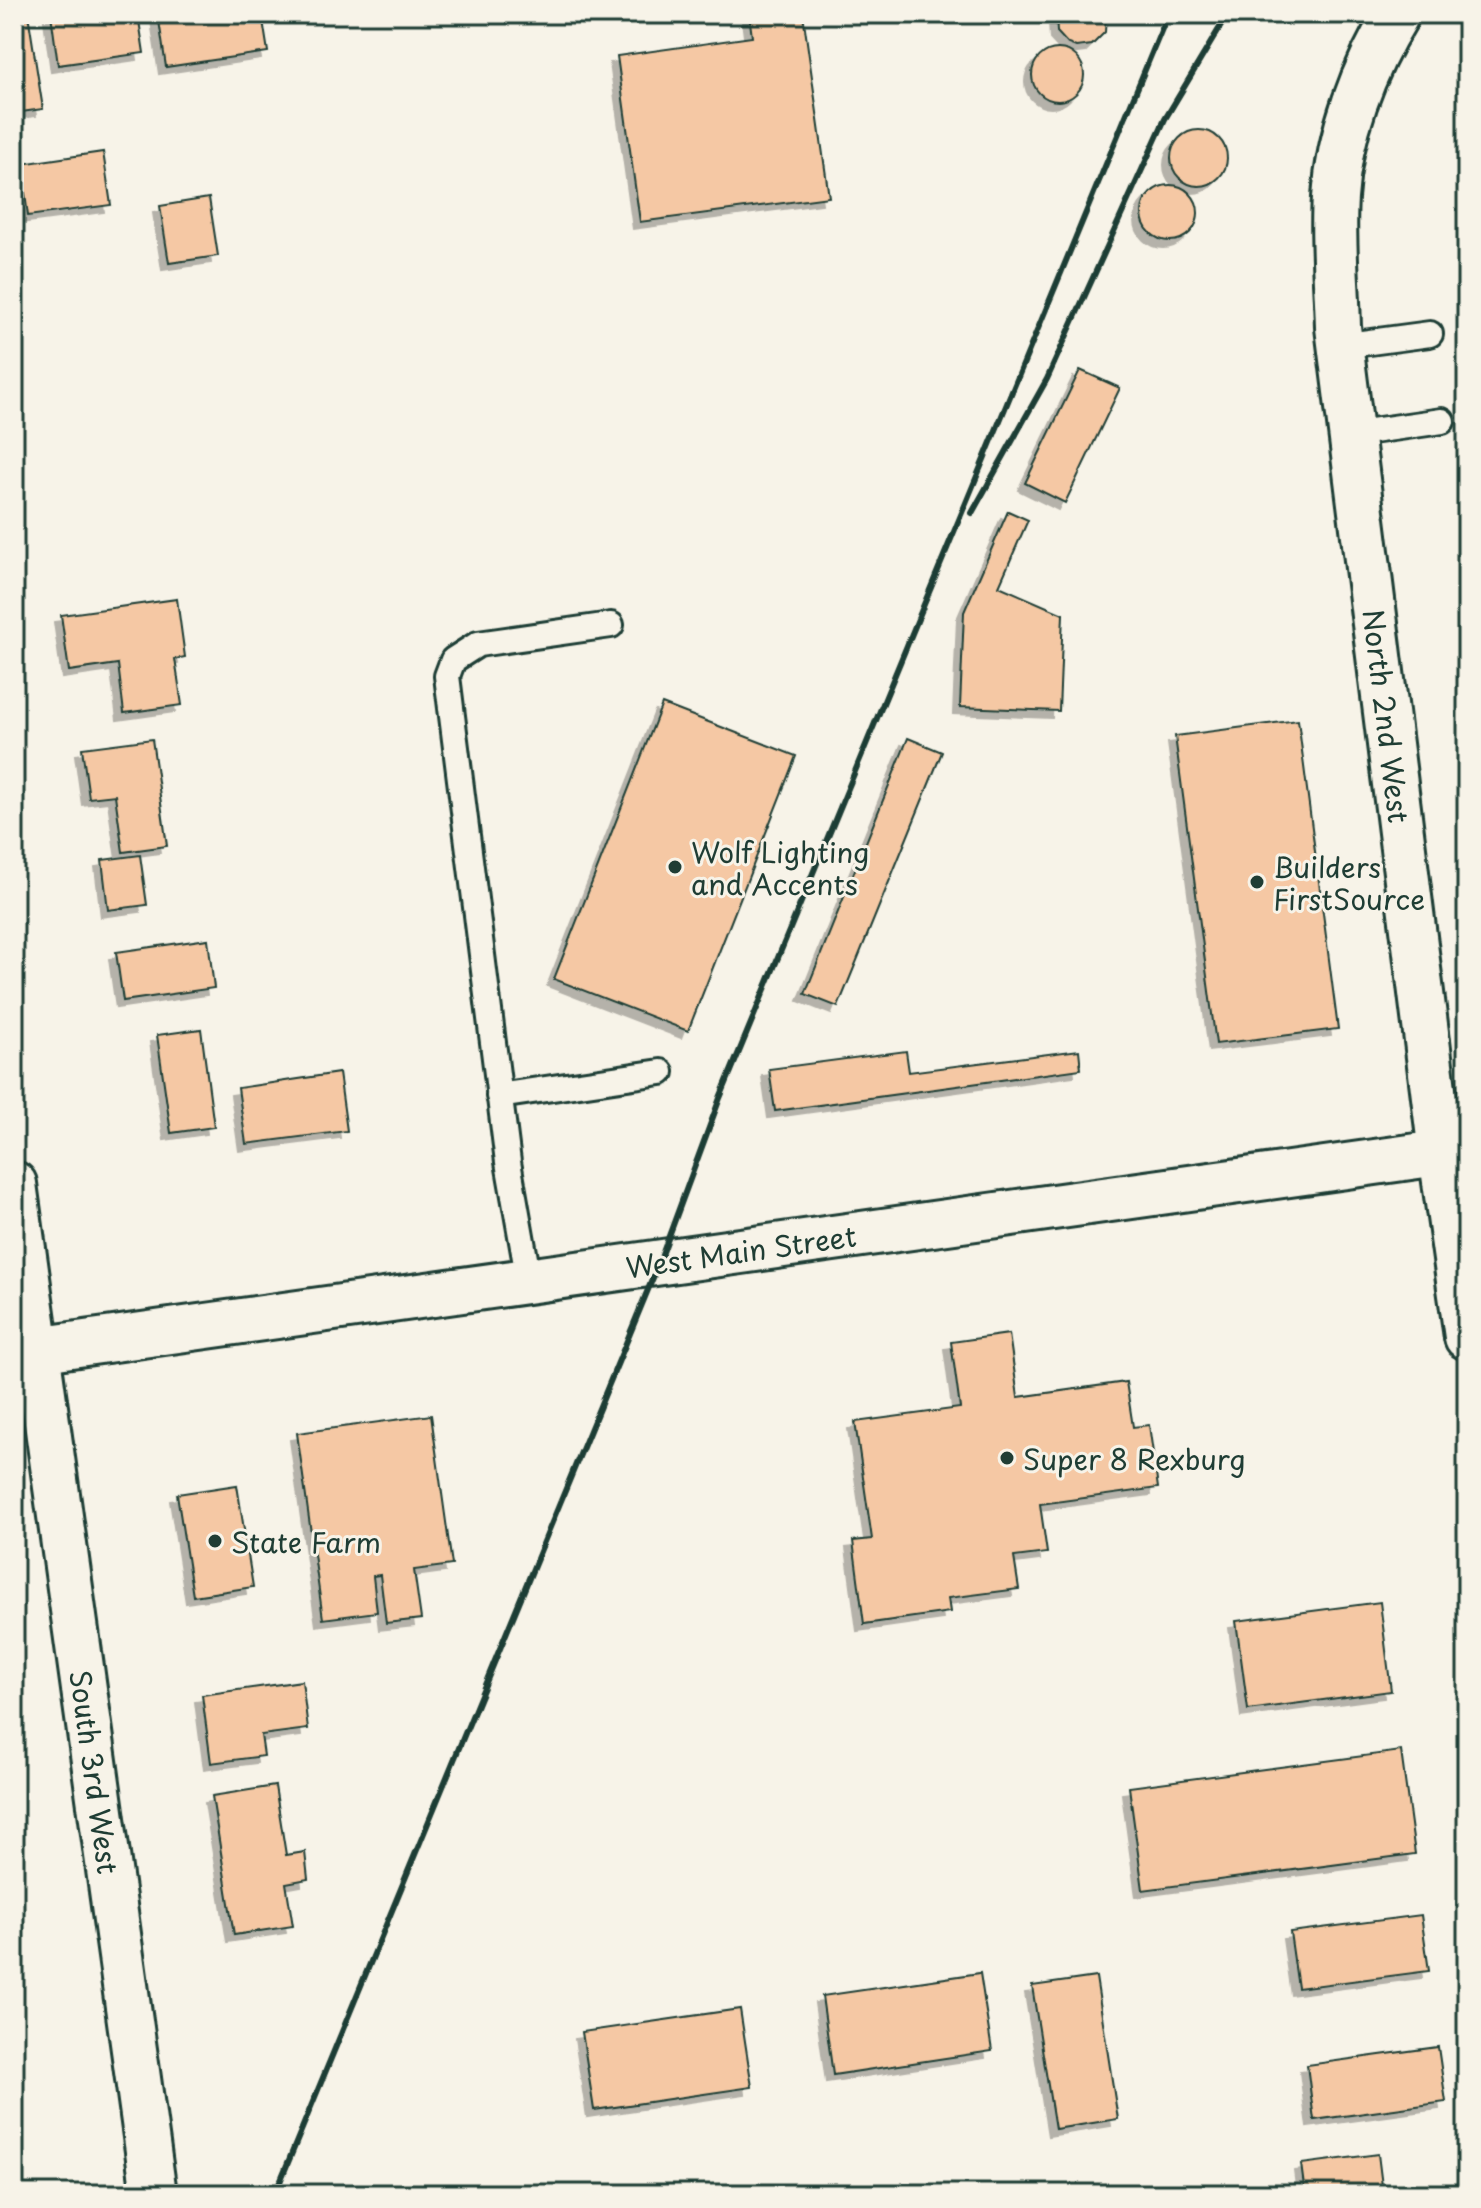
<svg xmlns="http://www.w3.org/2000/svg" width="1481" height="2208" viewBox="0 0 1481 2208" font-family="'Playpen Sans',sans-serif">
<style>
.building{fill:#f5c8a4;stroke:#1f3d34;stroke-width:2;filter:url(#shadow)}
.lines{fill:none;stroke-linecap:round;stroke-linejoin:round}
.service-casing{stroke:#1f3d34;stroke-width:30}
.minor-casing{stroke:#1f3d34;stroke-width:50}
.secondary-casing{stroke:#1f3d34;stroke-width:50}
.primary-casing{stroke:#1f3d34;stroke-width:50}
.service{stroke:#f7f3e8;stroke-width:24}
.minor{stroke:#f7f3e8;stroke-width:44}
.secondary{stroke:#f7f3e8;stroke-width:44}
.primary{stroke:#f7f3e8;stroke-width:44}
.rail{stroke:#1f3d34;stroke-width:6}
.poi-dot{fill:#1f3d34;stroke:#f7f3e8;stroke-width:3}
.labels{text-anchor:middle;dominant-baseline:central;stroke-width:6;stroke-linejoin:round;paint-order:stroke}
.street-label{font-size:28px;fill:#1f3d34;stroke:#f7f3e8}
.poi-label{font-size:28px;fill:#1f3d34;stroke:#f7f3e8;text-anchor:start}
</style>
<defs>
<filter id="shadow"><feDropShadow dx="-7" dy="7" stdDeviation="0" flood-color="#0004"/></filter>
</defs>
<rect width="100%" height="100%" fill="#f7f3e8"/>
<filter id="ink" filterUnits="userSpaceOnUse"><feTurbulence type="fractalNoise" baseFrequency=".0125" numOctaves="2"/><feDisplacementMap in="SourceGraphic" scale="16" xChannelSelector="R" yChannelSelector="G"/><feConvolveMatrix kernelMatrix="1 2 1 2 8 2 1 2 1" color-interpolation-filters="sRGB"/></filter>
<g filter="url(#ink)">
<g class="building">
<polygon points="28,14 43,109 14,113 14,15"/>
<polygon points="51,14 138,14 144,53 58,65"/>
<polygon points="158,14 262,14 268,52 166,67"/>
<polygon points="749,14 803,14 829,197 640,222 617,56 752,37"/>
<polygon points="1056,14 1106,14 1105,32 1092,45 1076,47 1068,44 1057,32"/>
<circle cx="1058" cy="75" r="26"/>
<circle cx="1199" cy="158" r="28"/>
<polygon points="103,152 111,205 28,216 21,164"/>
<circle cx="1170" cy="213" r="28"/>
<polygon points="209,198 218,256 169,263 160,206"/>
<polygon points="1080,370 1120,388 1065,503 1025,483"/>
<polygon points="1008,511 1028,520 999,586 1063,614 1059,711 960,707 964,612"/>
<polygon points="177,599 185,657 175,659 182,705 124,713 118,664 69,671 61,615"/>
<polygon points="662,704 796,756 688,1031 554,979"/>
<polygon points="1298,720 1338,1029 1216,1044 1175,736"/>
<polygon points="908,738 942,752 838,1007 805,994"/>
<polygon points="152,739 167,846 123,852 115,795 89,798 82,748"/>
<polygon points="140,855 147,905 108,910 102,860"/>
<polygon points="208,939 214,988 123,1001 116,952"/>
<polygon points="201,1029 214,1127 171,1133 157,1035"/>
<polygon points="1079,1050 1081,1069 775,1111 769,1069 906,1051 909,1072"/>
<polygon points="339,1073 347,1131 246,1144 238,1088"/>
<polygon points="1009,1334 1018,1397 1126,1382 1133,1427 1149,1425 1158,1488 1040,1504 1047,1553 1014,1557 1019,1589 948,1598 950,1612 864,1624 853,1541 872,1539 855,1422 960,1408 951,1342"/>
<polygon points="431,1415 452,1565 414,1570 421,1619 386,1623 380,1575 373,1576 377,1612 323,1619 297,1433"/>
<polygon points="237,1485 253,1587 193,1596 177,1494"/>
<polygon points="1380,1602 1391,1691 1248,1710 1236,1621"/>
<polygon points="302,1681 308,1729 261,1735 264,1756 211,1763 202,1695"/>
<polygon points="1401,1751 1415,1854 1143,1890 1129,1787"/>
<polygon points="275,1786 286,1855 305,1852 308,1879 286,1883 293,1926 234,1935 212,1796"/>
<polygon points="1421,1915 1429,1971 1298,1988 1290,1932"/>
<polygon points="980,1973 992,2051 833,2075 822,1996"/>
<polygon points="1096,1977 1118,2119 1055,2129 1032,1986"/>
<polygon points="740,2009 752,2087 594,2110 582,2032"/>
<polygon points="1438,2047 1446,2102 1314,2120 1307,2065"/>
<polygon points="1378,2154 1383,2194 1305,2194 1301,2164"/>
</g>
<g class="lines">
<g class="service-casing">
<g id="service">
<polyline points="1340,346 1430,334"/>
<polyline points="1351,434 1442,421"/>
<polyline points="499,1096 661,1072"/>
<polyline points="529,1281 508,1162 447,676 453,660 478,644 611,625"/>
</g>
</g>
<g class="minor-casing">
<polyline id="minor" points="14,1184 154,2194"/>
</g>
<g class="secondary-casing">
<path id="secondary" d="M1397 14C1363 69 1339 134 1335 198 1332 240 1337 284 1338 327L1441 1153"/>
</g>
<g class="primary-casing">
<g id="primary">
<polyline points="1441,1153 1467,1337"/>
<polyline points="14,1353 1467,1149"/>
</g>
</g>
<use href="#service" class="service"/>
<use href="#minor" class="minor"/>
<use href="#secondary" class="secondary"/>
<use href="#primary" class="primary"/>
<g class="rail">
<polyline points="972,513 1047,379 1165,119 1228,14"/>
<polyline points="275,2194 659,1263 720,1098 1168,14"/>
</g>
</g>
</g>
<g class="poi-dot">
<circle cx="675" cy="867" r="8"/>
<circle cx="1257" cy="882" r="8"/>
<circle cx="1007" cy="1458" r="8"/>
<circle cx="215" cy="1541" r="8"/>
</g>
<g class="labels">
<g class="street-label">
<text transform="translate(1387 716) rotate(83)">North 2nd West</text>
<text transform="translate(741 1251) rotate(-8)">West Main Street</text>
<text transform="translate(95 1772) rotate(82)">South 3rd West</text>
</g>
<g class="poi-label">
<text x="691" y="851">Wolf Lighting<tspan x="691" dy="32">and Accents</tspan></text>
<text x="1273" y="866">Builders<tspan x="1273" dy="32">FirstSource</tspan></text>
<text x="1023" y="1458">Super 8 Rexburg</text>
<text x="231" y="1541">State Farm</text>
</g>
</g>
<rect width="1481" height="2208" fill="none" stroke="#f7f3e8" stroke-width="48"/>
<rect x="24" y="24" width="1433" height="2160" fill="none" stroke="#1f3d34" stroke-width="3" filter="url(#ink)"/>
</svg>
